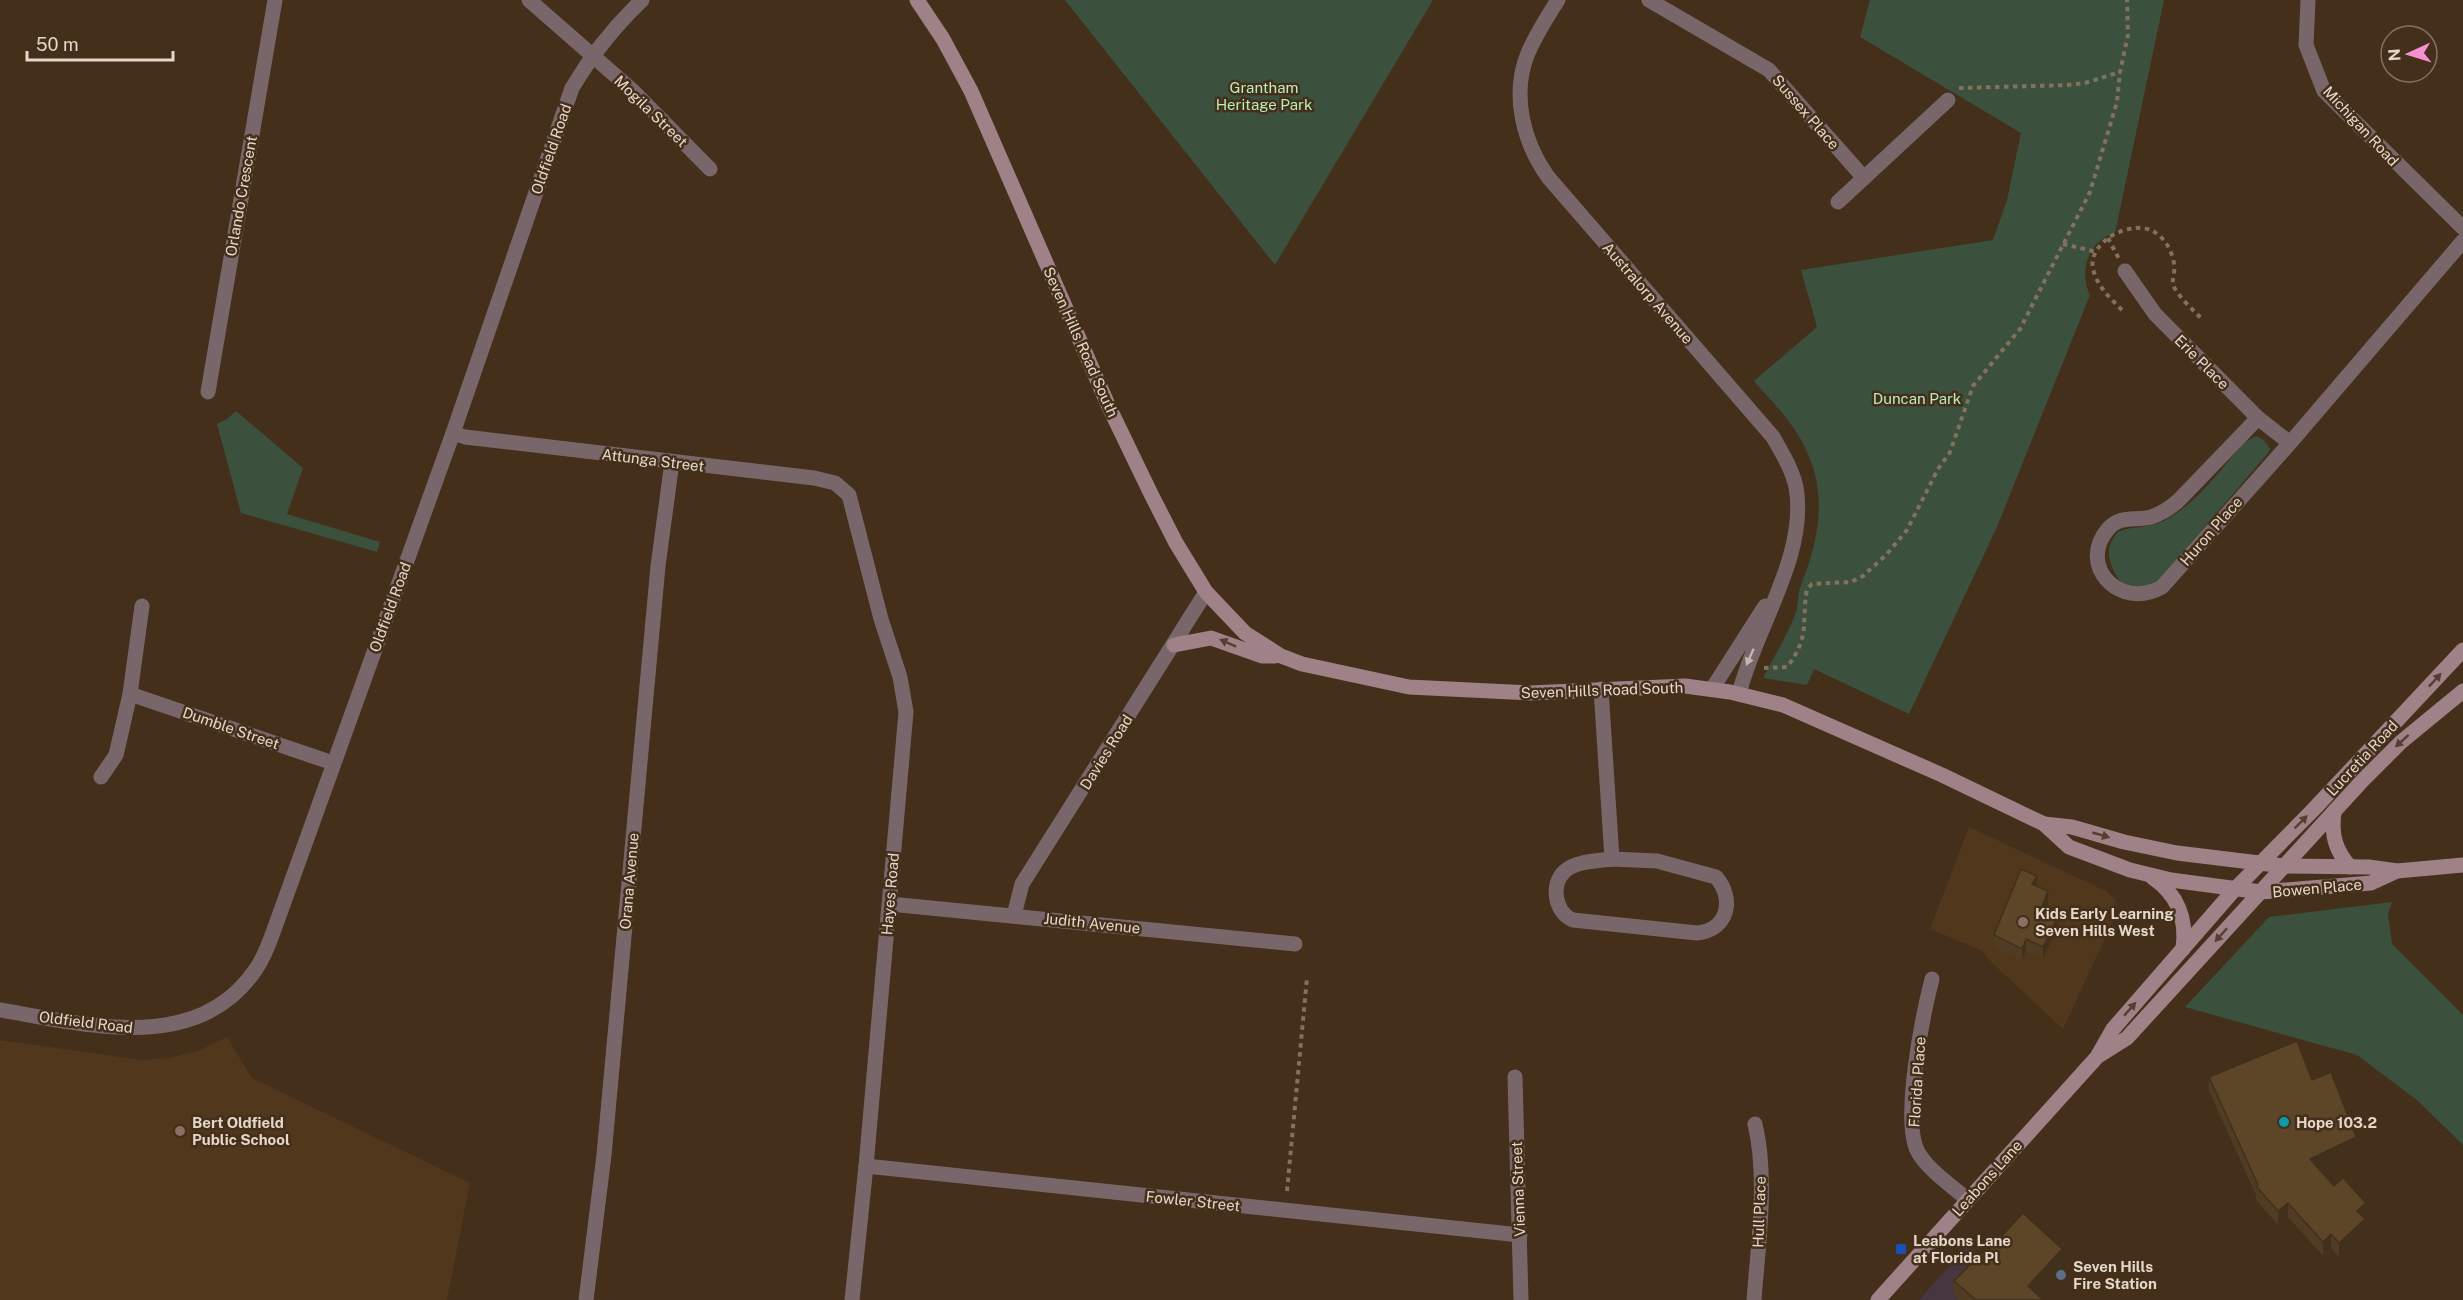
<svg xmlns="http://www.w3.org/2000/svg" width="2463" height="1300" viewBox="0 0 2463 1300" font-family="'Public Sans',sans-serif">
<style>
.commercial{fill:#473540}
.built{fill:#51371c}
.green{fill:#3b513d}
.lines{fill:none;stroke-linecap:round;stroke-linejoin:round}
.path{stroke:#82715f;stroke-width:4;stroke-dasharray:4.5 4.5;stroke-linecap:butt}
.street{stroke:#79666a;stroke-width:15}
.secondary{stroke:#9f8188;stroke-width:15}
.wall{fill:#503c22}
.shaded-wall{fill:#41311c}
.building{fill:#5d4628;stroke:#41311c;stroke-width:1.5}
.oneway{fill:#553f30}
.oneway2{fill:#c5b6ae}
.education-dot{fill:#8d6e63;stroke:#432f1a;stroke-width:2}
.culture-dot{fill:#0f9aa8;stroke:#432f1a;stroke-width:2}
.transit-dot{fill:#1a4fb4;stroke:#432f1a;stroke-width:2}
.service-dot{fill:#5c6f8a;stroke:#432f1a;stroke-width:2}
.labels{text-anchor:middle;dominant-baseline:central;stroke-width:5;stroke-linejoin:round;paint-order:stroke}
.park-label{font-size:15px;fill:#b8edbd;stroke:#432f1a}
.street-label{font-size:15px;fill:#e5d8cb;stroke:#432f1a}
.poi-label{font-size:15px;font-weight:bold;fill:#e5d8cb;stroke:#432f1a;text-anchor:start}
</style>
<rect width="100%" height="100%" fill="#432f1a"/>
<polygon class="commercial" points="1968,1245 2027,1300 1919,1300"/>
<g class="built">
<polygon points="1969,827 2106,891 2115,900 2116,915 2063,1029 1993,964 1981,950 1930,929"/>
<polygon points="227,1037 252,1078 470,1183 447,1300 0,1300 0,1040 142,1060 167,1058 198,1051"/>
</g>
<g class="green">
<polygon points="1065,0 1433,0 1275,265"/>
<path d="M1870 0H2164L2115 233C2089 240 2078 271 2090 295L1997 527 1909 714 1814 669 1807 685 1763 678C1774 656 1788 634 1796 612 1799 603 1797 593 1801 585 1824 527 1829 476 1790 423 1779 408 1766 395 1754 381L1817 327 1801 270 1993 240 2007 200 2021 133 1860 37Z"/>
<polygon points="236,411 303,468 287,514 380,542 377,552 241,513 217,424 227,419"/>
<path d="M2256 436C2264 439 2266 442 2270 449L2268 453 2161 578C2148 590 2135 587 2120 582 2110 565 2102 549 2118 532 2131 526 2145 528 2159 523 2194 508 2219 471 2244 443Z"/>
<polygon points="2392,902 2388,914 2392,944 2463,1015 2463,1145 2418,1101 2357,1055 2185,1007 2269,917"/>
</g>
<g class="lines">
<g class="path">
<polyline points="1959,88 2068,85 2085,83 2120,72"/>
<polyline points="2108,238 2119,259"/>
<polyline points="2063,244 2097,252"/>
<path d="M2122 310C2110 298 2097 286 2093 269 2087 241 2134 217 2156 233 2168 241 2176 259 2174 273 2174 278 2171 282 2174 287 2180 298 2192 309 2201 318"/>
<path d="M1764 668 1787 667C1811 636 1801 622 1807 589L1812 584 1851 582 1863 576 1886 555 1907 530 1938 469 1950 452 1973 386 2020 329 2090 192 2117 102 2120 72 2128 35 2127 0"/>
<polyline points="1287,1191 1307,978"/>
</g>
<g class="street">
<polyline points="529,0 633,91 710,169"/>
<path d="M1558 0C1547 17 1536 35 1528 53 1511 94 1523 142 1548 177L1773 437C1782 453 1792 469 1796 487 1808 556 1755 628 1739 694"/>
<polyline points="1649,0 1769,70 1864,178"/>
<polyline points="2308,0 2306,45 2324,91 2463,228"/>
<polyline points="1838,202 1948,100"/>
<polyline points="2125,271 2155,314 2258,418 2290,443"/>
<polyline points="208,392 275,0"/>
<path d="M2258 418 2178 501C2170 508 2161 514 2151 517 2135 521 2120 515 2108 529 2077 565 2119 611 2162 587L2290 443 2463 241"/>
<polyline points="453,433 465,437 814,478 835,483 849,495 881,619 900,677 906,712 866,1166 852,1300"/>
<polyline points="1601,689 1612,859"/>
<polyline points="1712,689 1765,606"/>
<polyline points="130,694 333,763"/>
<polyline points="101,777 116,755 130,694 142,606"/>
<path d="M1612 859 1657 861 1716 877C1735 899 1728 930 1697 933L1573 920C1555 913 1550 884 1565 871 1576 861 1598 861 1612 859Z"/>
<polyline points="890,904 1295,944"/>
<polyline points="1014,915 1022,884 1206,592"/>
<path d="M1932 979C1923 1014 1901 1121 1918 1152 1927 1169 1953 1187 1968 1200"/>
<path d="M0 1010C86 1024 198 1056 256 969 265 956 270 941 275 927L453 433 572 88C592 54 613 28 642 0"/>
<polyline points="1515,1077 1521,1300"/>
<polyline points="866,1166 1520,1235"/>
<polyline points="586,1300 604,1155 658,566 672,462"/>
<path d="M1754 1300C1758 1245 1768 1178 1755 1124"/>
</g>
<g class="secondary">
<polyline points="917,0 943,39 971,91 1109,407 1151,494 1176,543 1206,592 1245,633 1281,656 1302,664 1409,687 1530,693 1685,686 1730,692 1783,705 1942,775 2044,824 2069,847 2130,870 2171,880 2261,892 2371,883 2397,871"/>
<polyline points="1174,645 1211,638 1262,656 1275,656"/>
<path d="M2334 812C2331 834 2335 850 2350 867"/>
<polyline points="2044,824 2072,827 2124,842 2177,853 2284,866 2369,867 2397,871 2463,865"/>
<path d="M2152 877C2178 895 2187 918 2183 949"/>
<polyline points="2100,1055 2127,1038 2362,781 2401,742 2463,691"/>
<polyline points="1878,1300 2097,1057 2113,1029 2234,890 2313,810 2463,650"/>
</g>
</g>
<g class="wall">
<polygon points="2037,886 2048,903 2045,911 2058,928 2043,958 2026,951 2022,960 1994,947 1994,935"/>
<polygon points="2209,1077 2312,1080 2356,1151 2318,1169 2334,1186 2366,1217 2364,1219 2365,1233 2339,1257 2331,1248 2323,1256 2288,1217 2278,1225 2256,1200 2256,1195 2209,1091"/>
<polygon points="1989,1250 2062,1263 2035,1292 2043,1300 1959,1300 1954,1296 1954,1281"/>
</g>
<g class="shaded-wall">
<polygon points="2037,876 2037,887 2032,884"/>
<polygon points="2048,891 2048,903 2041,920 2041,909"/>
<polygon points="2058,916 2058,928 2043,958 2043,947"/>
<polygon points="2026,939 2026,951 2022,960 2022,949"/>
<polygon points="2356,1137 2356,1151 2310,1173 2310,1159"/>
<polygon points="2288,1203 2288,1217 2278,1225 2278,1211"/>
<polygon points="2366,1203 2366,1217 2357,1225 2357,1211"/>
<polygon points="2365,1219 2365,1233 2339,1257 2339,1243"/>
<polygon points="2331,1234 2331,1248 2323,1256 2323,1242"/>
<polygon points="2062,1249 2062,1263 2028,1300 2028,1286"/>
</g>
<g class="building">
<polygon points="2021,869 2037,876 2032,884 2048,891 2041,909 2058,916 2043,947 2026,939 2022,949 1994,935"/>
<polygon points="2297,1041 2312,1080 2331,1072 2356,1137 2310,1159 2334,1186 2343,1178 2366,1203 2357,1211 2365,1219 2339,1243 2331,1234 2323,1242 2288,1203 2278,1211 2256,1186 2258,1185 2209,1077"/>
<polygon points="2023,1213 2062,1249 2028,1286 2043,1300 1976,1300 1954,1281 1987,1248 1989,1250"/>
</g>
<defs><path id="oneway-solid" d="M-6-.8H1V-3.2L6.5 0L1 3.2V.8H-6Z" transform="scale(1.5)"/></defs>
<g class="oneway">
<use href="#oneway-solid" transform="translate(1228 643) rotate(-156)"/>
<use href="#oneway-solid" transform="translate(2435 680) rotate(-47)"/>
<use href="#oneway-solid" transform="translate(2402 741) rotate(138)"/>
<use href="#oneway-solid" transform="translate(2301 822) rotate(-45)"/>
<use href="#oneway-solid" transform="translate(2101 835) rotate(16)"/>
<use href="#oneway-solid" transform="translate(2221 935) rotate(132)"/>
<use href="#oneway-solid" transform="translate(2130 1009) rotate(-49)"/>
</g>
<use class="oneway2" href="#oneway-solid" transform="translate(1750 657) rotate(114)"/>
<g class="education-dot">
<circle cx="2023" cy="922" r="6"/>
<circle cx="180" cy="1131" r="6"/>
</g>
<circle class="culture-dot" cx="2284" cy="1122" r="6"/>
<rect class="transit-dot" x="1895" y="1243" width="12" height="12" rx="3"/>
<circle class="service-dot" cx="2061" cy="1275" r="6"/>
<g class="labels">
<g class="park-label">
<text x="1264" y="87">Grantham<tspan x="1264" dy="17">Heritage Park</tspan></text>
<text x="1917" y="398">Duncan Park</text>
</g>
<g class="street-label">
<text transform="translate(651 111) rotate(44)">Mogila Street</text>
<text transform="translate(1806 112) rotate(49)">Sussex Place</text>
<text transform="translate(2361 126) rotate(47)">Michigan Road</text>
<text transform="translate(551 149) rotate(-71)">Oldfield Road</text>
<text transform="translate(241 196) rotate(-80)">Orlando Crescent</text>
<text transform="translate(1648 293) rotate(49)">Australorp Avenue</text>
<text transform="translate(1081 342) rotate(66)">Seven Hills Road South</text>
<text transform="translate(2202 362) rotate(45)">Erie Place</text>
<text transform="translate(653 460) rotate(7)">Attunga Street</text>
<text transform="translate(2211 531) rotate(-49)">Huron Place</text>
<text transform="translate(390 607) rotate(-70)">Oldfield Road</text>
<text transform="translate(1602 690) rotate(-2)">Seven Hills Road South</text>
<text transform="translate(231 728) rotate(19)">Dumble Street</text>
<text transform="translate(1106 752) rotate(-58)">Davies Road</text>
<text transform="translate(2362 758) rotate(-47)">Lucretia Road</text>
<text transform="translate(629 881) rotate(-85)">Orana Avenue</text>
<text transform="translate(2317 888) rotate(-5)">Bowen Place</text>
<text transform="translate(890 894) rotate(-85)">Hayes Road</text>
<text transform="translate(1092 923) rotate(6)">Judith Avenue</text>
<text transform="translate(86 1022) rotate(7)">Oldfield Road</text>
<text transform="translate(1917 1082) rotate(-86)">Florida Place</text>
<text transform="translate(1987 1178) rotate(-48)">Leabons Lane</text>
<text transform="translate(1518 1189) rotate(-92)">Vienna Street</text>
<text transform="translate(1193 1201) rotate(6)">Fowler Street</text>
<text transform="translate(1759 1212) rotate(-88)">Hull Place</text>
</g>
<g class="poi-label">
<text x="2035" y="913">Kids Early Learning<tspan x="2035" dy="17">Seven Hills West</tspan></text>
<text x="192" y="1122">Bert Oldfield<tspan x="192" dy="17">Public School</tspan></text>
<text x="2296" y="1122">Hope 103.2</text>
<text x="1913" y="1240">Leabons Lane<tspan x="1913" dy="17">at Florida Pl</tspan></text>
<text x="2073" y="1266">Seven Hills<tspan x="2073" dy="17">Fire Station</tspan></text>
</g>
</g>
<g transform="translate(2409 54) rotate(266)"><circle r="28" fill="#432f1a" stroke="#847361" stroke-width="1.5"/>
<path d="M0-4.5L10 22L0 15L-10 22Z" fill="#f690d0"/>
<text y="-9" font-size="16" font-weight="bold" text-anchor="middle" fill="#e5d8cb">N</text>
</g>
<path d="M27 51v9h146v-9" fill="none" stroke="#e5d8cb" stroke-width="3"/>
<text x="36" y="51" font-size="18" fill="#e5d8cb" stroke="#432f1a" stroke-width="4.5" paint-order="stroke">50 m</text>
</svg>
